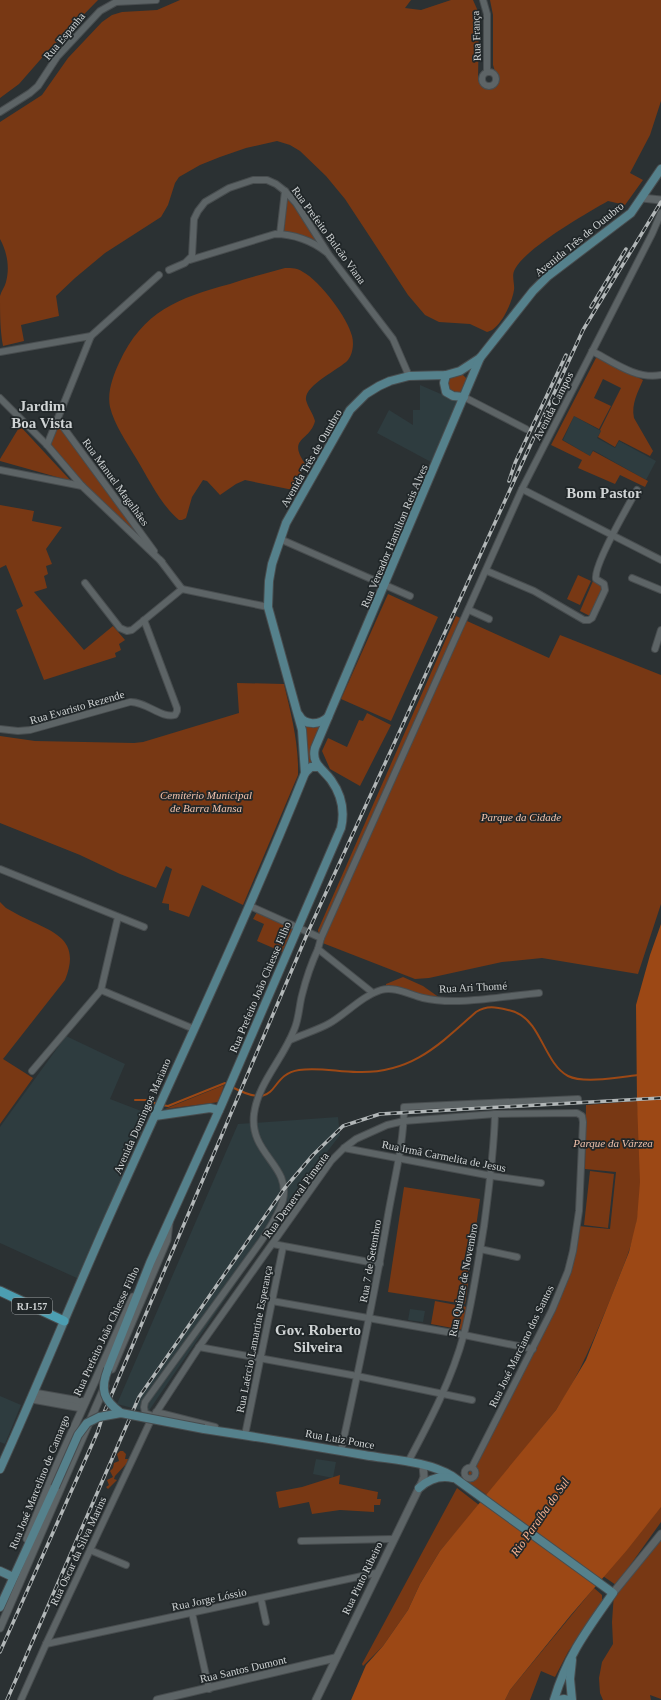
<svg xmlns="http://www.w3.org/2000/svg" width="661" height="1700" viewBox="0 0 661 1700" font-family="Georgia,serif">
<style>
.built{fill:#2e3c3f}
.green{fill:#783814}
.water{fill:#9c4815}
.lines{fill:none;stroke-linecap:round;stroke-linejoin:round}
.stream{stroke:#9c4815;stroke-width:2}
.minor-casing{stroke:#484d4f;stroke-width:8}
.tertiary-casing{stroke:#484d4f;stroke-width:9}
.secondary-casing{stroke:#484d4f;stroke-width:10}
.primary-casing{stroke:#484d4f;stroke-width:11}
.minor{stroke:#5d6466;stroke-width:6}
.tertiary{stroke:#5d6466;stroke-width:7}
.secondary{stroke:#55818c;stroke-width:8}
.primary{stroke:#4c9eb1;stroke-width:9}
.rail-casing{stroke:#b2b7b8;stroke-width:3.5}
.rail{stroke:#212729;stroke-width:2;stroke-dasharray:6;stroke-linecap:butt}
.secondary-bridge-casing{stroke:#484d4f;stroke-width:10;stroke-linecap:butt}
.secondary-bridge{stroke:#55818c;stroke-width:8}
.labels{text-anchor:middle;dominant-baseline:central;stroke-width:3.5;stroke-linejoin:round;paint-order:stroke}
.shield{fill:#212729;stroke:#9b9fa1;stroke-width:1}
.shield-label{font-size:10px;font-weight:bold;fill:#cfd3d4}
.street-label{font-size:11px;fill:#cfd3d4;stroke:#212729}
.park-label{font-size:11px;font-style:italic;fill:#f2c2ac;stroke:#212729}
.water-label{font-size:12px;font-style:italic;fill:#f8b290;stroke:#212729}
.district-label{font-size:15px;font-weight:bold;fill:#cfd3d4;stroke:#212729}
</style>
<rect width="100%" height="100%" fill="#2b3133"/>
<g class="built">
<polygon points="420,385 457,401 431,462 377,433 389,410 413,425 413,410 420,410"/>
<polygon points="574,416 601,431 597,438 615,448 619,441 656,461 646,480 593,450 590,456 563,440"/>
<polygon points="66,1036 125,1064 110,1099 149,1114 79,1279 0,1243 0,1127"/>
<polygon points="338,1117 340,1135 314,1169 148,1412 117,1404 238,1124"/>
<polygon points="410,1309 425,1311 423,1322 408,1320"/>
<polygon points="0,1396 21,1405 5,1444 0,1442"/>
<polygon points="316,1459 336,1462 333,1478 313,1474"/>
</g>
<g class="green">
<polygon points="0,0 98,0 47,52 19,84 0,98"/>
<path d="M180 0H411L405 8 421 10 451 0H473L477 9 479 20 478 80 482 87 488 89 496 86 498 81 493 65V15L490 0H661V101L650 135 630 173 643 180 625 205 608 201C585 214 526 248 515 269 511 275 515 284 514 290 512 303 500 330 487 332L470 324 439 322 425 315 408 295 372 240 345 199 326 176 300 151 290 145 277 141 246 148 220 157 200 165 179 177 175 183 168 205 161 217 105 253 75 278 56 296 59 316 21 325 24 341 3 346C0 330 0 313 0 296 1 291 5 287 6 282 10 267 7 252 0 239V122L42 95 68 58 102 22 112 15 122 12 157 10Z"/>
<polygon points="287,198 304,219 321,244 284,232"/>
<path d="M285 268C292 268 298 268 303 272 320 281 348 318 352 336 354 343 353 354 348 360 339 370 304 385 306 400 308 408 313 413 315 421 310 442 286 437 306 465L293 490 245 480 236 484 220 495 207 481 203 480 192 497 186 518 182 520H179C160 504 149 479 136 458 127 443 114 424 110 407 107 392 113 376 119 363 143 311 178 298 230 284 248 278 267 273 285 268Z"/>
<path d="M597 356 643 380C638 392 631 404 634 418L653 451 650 456 619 440 615 447 598 437 601 431 600 430 621 388 603 379 594 398 611 406 599 429 574 416 562 440 590 456 593 451 648 481 645 487 620 475 615 484 578 468 582 460 551 445Z"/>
<polygon points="462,374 468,380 460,395 450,393 445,383 448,378"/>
<polygon points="58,420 143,540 85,488 47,445"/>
<polygon points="20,426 71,481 0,461 0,459"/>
<polygon points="0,505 34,511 32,521 62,527 46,549 52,564 46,566 48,574 44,576 47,588 34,592 84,650 113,626 125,640 119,644 121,650 115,653 116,657 44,680 16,610 23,606 6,565 0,568"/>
<polygon points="578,575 591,581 580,605 567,599"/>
<polygon points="593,581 603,586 590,616 580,611"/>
<polygon points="388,594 438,617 391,721 341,699"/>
<polygon points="456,616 549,658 560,635 661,675 661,904 638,974 542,958 502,962 429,978 415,979 320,942 318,930"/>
<path d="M237 683 284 684C291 714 299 743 298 775L243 905 202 885 189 917 169 910V904L162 903 172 869 166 866 156 888 120 874 80 855 0 823V736L35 741 134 743 143 742 239 713Z"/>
<polygon points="367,713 391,725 360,786 330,769 322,751 328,738 347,747 359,720 363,721"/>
<polygon points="309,725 320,727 315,764 308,766 305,728"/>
<path d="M0 902 6 908C15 913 24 918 33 922 62 935 79 945 65 980L3 1059 33 1078 0 1124Z"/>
<polygon points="257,912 297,929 287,954 257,941 264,924 253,919"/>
<polygon points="403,977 423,986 440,998 386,988 386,984"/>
<polygon points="224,1085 219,1102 165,1109"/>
<path d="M637 1101C640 1137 643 1186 637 1220 633 1246 621 1271 612 1295 595 1336 581 1373 556 1410L487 1495 465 1480 554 1311 578 1226 610 1229 616 1172 585 1169 586 1105Z"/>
<polygon points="590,1171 614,1174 608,1228 584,1225"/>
<polygon points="404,1187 480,1199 465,1304 388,1292"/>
<polygon points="435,1301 467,1307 463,1330 431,1324"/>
<polygon points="120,1451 123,1451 126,1454 125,1459 128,1459 127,1463 115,1476 114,1479 117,1480 108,1489 106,1487 109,1485 107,1480 113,1477 110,1471 113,1468 114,1463 119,1461 117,1454"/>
<polygon points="340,1475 339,1484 378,1492 377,1499 381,1499 380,1505 374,1505 374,1512 340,1510 312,1514 309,1502 279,1508 276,1492 302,1487"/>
<polygon points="457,1488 479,1505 440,1551 420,1584 408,1610 383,1646 363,1666 362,1664"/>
<polygon points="661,1491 661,1522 616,1585 600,1574"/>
<polygon points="661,1538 661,1699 650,1695 651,1700 603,1700 600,1693 599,1678 602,1662 613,1644 612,1622 614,1593"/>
<polygon points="594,1588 602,1595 602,1601 568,1652 555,1677 541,1671 530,1700 505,1700 510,1690"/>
</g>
<polygon class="water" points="661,924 661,1507 627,1550 570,1616 510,1690 505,1700 351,1700 366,1665 383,1646 408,1610 420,1584 440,1551 556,1410 586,1360 629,1252 637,1219 640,1182 637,1101 636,1005 650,955"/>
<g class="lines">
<g class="stream">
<path d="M232 1087C282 1113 266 1075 299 1070 319 1067 338 1072 357 1072 411 1074 439 1045 476 1012 487 1005 496 1007 508 1010 511 1011 514 1011 517 1013 541 1023 545 1064 568 1076 584 1084 621 1077 638 1075"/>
<polyline points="135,1100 146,1100 157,1104"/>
<polyline points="161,1105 168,1106 225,1083 228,1085"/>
</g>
<g class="minor-casing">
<g id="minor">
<polyline points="483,0 487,14 487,72"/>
<circle cx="489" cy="79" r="7"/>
<polyline points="0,112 30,93 38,86 57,57 100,11 116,2 156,0"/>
<polyline points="280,234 285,191"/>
<path d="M190 260 275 234C293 234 313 241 326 252"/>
<polyline points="169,270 185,263 192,256 194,219 198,211 205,202 229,188 253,180 267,180 276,184 285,191 296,203 329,255 393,339 409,376"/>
<path d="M592 351C613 362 637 380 661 375"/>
<polyline points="0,352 91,336"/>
<polyline points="464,397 526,429"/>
<polyline points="0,398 47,445 82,486 162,562"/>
<polyline points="58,420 154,551"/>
<polyline points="47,445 91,336 159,275"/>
<polyline points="0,470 82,486"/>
<polyline points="522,489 661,560"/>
<polyline points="280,539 410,596"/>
<polyline points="160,560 182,589"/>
<path d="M487 571 534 591 584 620H589L592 618 605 590 604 584 596 579C593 566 629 504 637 490"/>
<polyline points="632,578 661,590"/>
<polyline points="85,583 120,628 127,631 132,630 182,589"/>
<polyline points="182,589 268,607"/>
<polyline points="469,610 489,619"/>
<polyline points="655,649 661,630"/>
<path d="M0 729 18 731 30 730 130 702C145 701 162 719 175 715L177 711V708L144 620"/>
<polyline points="0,869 144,927"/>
<polyline points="250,906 321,938"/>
<polyline points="101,990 194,1029"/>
<polyline points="373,993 318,949 321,938 522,489 652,234 661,213"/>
<path d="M290 1040C303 1034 318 1030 330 1023 347 1013 362 996 381 990 395 986 410 995 423 998 456 1006 505 996 539 993"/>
<polyline points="32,1071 101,990 118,917"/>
<polyline points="344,1148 492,1176 541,1183"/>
<polyline points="273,1244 380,1264"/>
<polyline points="480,1249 517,1257"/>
<polyline points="272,1301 464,1335 533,1349"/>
<polyline points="199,1347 357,1376 472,1400"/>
<polyline points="156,1412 215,1427"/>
<path d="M153 1416 145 1413 144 1407 145 1402 262 1240C270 1227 279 1214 283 1200 291 1165 249 1154 254 1114 258 1083 283 1059 294 1030 299 1019 299 1006 302 995 306 979 311 964 318 949"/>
<polyline points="241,1434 245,1435 283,1247"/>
<path d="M341 1451C358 1373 375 1294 388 1215 394 1180 404 1143 404 1107L578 1099"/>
<path d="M408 1462C430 1421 452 1379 464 1334 473 1299 478 1262 484 1226 489 1189 494 1152 495 1114"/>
<circle cx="470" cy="1473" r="5.5"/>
<polyline points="301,1541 393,1539"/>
<polyline points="90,1550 126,1565"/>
<polyline points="261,1599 266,1622"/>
<polyline points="192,1613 209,1689"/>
<polyline points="46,1644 376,1573"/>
<polyline points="21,1700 46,1644 150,1422 199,1347 331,1161 344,1148 356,1139 387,1125 404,1121 495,1114 577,1113 582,1116 583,1122 579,1211 573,1251 568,1271 552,1310 472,1467"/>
</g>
</g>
<g class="tertiary-casing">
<g id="tertiary">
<polyline points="642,198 661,200"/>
<polyline points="112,1369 167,1240 169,1223"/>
<polyline points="34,1393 85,1402"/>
<polyline points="32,1399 82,1408"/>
<polyline points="27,1539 57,1465 133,1297"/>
<polyline points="613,1593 661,1534"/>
<polyline points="0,1628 105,1386"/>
<polyline points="157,1700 335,1658"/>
<polyline points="316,1700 422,1482 424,1477 423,1465"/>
</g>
</g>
<g class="secondary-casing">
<g id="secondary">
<polyline points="446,375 444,383 446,392 453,396 464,397"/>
<path d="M299 715C304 726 320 725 328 717"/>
<polyline points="305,773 302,730 268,607 269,581 272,564 286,523 350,410 366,394 379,386 390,381 409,376 446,375 460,371 480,358 533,291 548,276 631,213 661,169"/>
<polyline points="155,1116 210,1108 219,1110"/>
<path d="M108 1369 150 1263 221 1106 341 828C345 811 341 794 331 780 323 769 311 764 315 748L480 358"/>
<path d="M204 1429C258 1437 311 1446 364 1455 393 1460 427 1461 452 1476L613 1593C587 1630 567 1656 554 1700"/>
<path d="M0 1469C38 1385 72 1300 109 1217 175 1069 245 923 305 773L311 767H319"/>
<path d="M419 1488C429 1479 440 1475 453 1478"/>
<polyline points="0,1571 13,1577"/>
<polyline points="0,1607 55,1487"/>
<polyline points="572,1660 570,1679 572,1700"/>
<polyline points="558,1700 564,1699 568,1700"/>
</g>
</g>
<g class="primary-casing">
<polyline id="primary" points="0,1291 64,1321"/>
</g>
<use href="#minor" class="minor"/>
<use href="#tertiary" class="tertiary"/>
<use href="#secondary" class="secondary"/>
<use href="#primary" class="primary"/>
<g class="rail-casing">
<g id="rail">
<polyline points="591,307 626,249"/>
<polyline points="509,481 515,463 566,355"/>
<polyline points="0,1652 98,1431 103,1415 308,932 583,330 661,202"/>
<polyline points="7,1700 139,1397 284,1189 313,1155 343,1126 380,1114 661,1098"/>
</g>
</g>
<use href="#rail" class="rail"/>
<g class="secondary-bridge-casing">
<g id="secondary-bridge">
<path d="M108 1369C100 1389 103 1400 121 1413"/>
<polyline points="55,1487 78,1435 87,1423 99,1417 121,1413 204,1429"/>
</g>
</g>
<use href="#secondary-bridge" class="secondary-bridge"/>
</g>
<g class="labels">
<rect class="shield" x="12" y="1298" width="40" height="16" rx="3"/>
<g class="shield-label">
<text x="32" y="1306">RJ-157</text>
</g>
<g class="street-label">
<text transform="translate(64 36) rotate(-50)">Rua Espanha</text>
<text transform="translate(476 36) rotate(-92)">Rua França</text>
<text transform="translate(329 235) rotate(54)">Rua Prefeito Bulcão Viana</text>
<text transform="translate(579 239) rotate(-39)">Avenida Três de Outubro</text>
<text transform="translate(553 406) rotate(-63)">Avenida Campos</text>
<text transform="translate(311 458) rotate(-60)">Avenida Três de Outubro</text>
<text transform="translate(116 482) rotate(54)">Rua Manuel Magalhães</text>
<text transform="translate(394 536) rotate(-67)">Rua Vereador Hamilton Reis Alves</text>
<text transform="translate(77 707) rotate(-16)">Rua Evaristo Rezende</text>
<text transform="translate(260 987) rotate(-67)">Rua Prefeito João Chiesse Filho</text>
<text transform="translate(473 987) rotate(-3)">Rua Ari Thomé</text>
<text transform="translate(142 1116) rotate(-66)">Avenida Domingos Mariano</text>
<text transform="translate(444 1156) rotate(11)">Rua Irmã Carmelita de Jesus</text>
<text transform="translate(296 1195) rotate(-54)">Rua Demerval Pimenta</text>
<text transform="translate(370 1261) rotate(-80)">Rua 7 de Setembro</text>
<text transform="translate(463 1280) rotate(-79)">Rua Quinze de Novembro</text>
<text transform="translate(106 1331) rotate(-65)">Rua Prefeito João Chiesse Filho</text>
<text transform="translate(254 1339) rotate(-79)">Rua Laércio Lamartine Esperança</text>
<text transform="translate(521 1346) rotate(-64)">Rua José Marciano dos Santos</text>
<text transform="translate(340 1439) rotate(10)">Rua Luiz Ponce</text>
<text transform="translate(39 1482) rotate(-68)">Rua José Marcelino de Camargo</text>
<text transform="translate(78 1551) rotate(-65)">Rua Oscar da Silva Marins</text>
<text transform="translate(362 1578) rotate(-64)">Rua Pinto Ribeiro</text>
<text transform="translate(209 1599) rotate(-12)">Rua Jorge Lóssio</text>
<text transform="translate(243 1669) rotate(-13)">Rua Santos Dumont</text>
</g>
<g class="park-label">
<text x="206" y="795">Cemitério Municipal<tspan x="206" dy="13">de Barra Mansa</tspan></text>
<text x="521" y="817">Parque da Cidade</text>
<text x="613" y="1143">Parque da Várzea</text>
</g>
<g class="water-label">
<text transform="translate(540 1517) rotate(-55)">Rio Paraíba do Sul</text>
</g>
<g class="district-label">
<text x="42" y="406">Jardim<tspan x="42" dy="17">Boa Vista</tspan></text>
<text x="604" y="493">Bom Pastor</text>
<text x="318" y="1330">Gov. Roberto<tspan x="318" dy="17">Silveira</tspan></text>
</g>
</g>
</svg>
